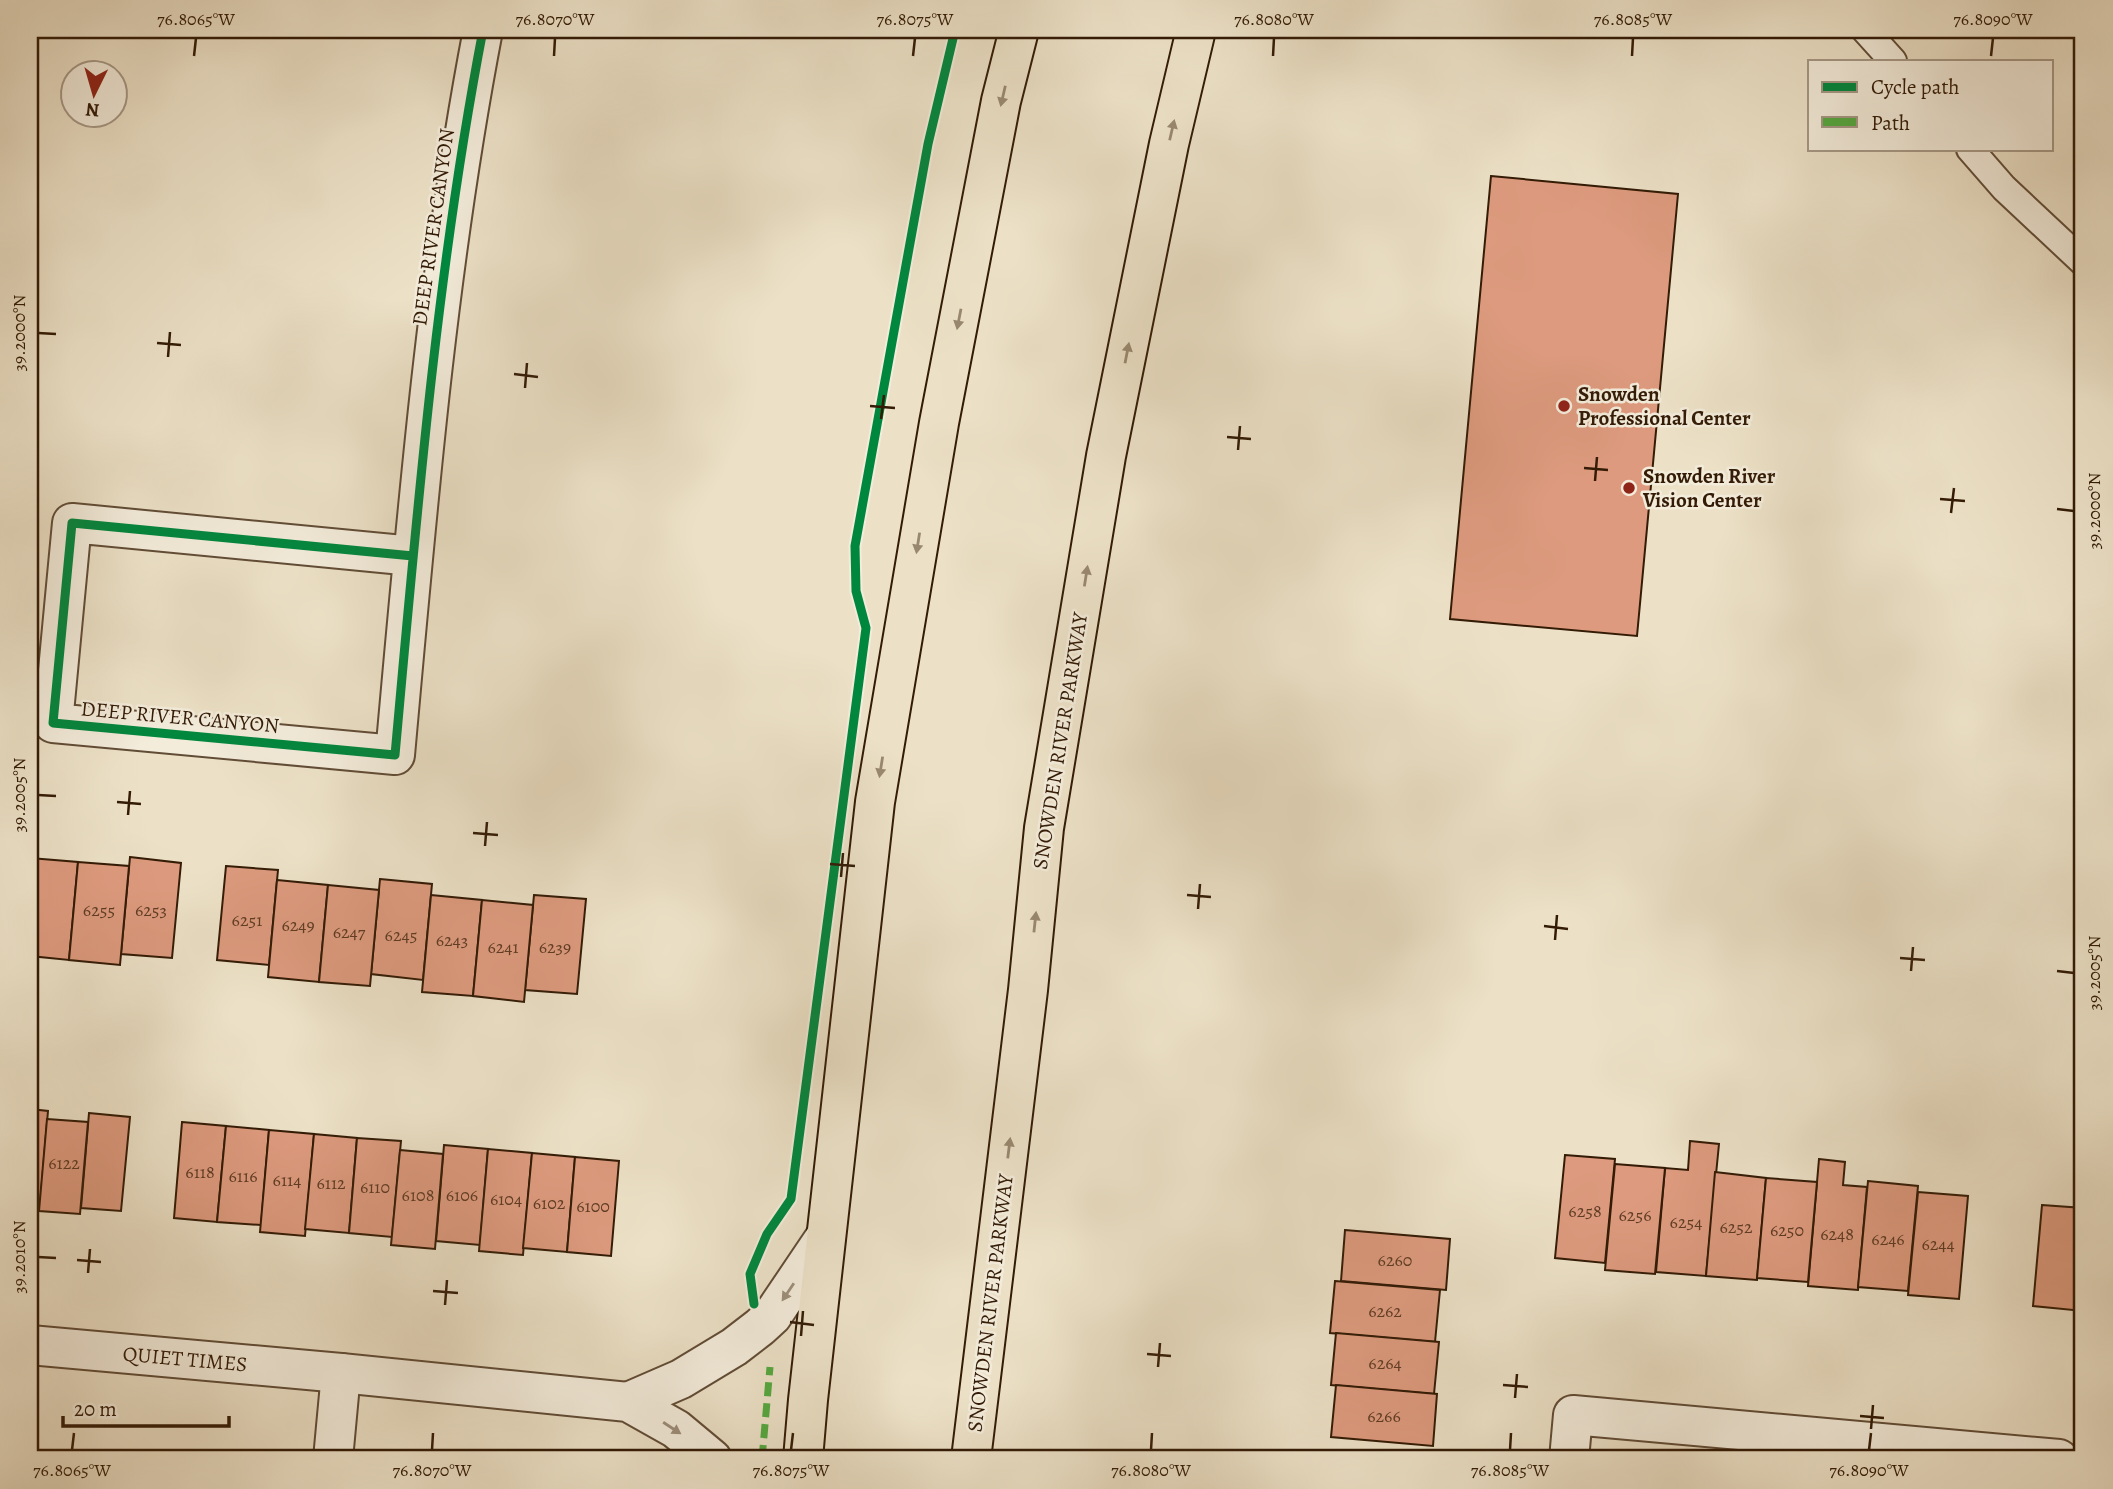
<svg xmlns="http://www.w3.org/2000/svg" width="2113" height="1489" viewBox="0 0 2113 1489" font-family="Alegreya,serif">
<style>
.building{fill:#dd9a7e;stroke:#331b06;stroke-width:2}
.lines{fill:none;stroke-linecap:round;stroke-linejoin:round}
.service-casing{stroke:#614c36;stroke-width:30}
.minor-casing{stroke:#614c36;stroke-width:42}
.primary-casing{stroke:#331b06;stroke-width:42}
.service{stroke:#f3ecdb;stroke-width:26}
.minor{stroke:#f3ecdb;stroke-width:38}
.primary{stroke:#ece1c7;stroke-width:38}
.quiet{stroke:#54a940;stroke-width:7;stroke-dasharray:14 7;stroke-linecap:butt}
.cycleway-casing{stroke:#f3ecdb;stroke-width:13}
.cycleway{stroke:#00873e;stroke-width:9}
.oneway{fill:#998870}
.oneway2{fill:#9d8e7b}
.ticks{fill:none;stroke:#331b06;stroke-width:2.5}
.poi-dot{fill:#8f2418;stroke:#f3ecdb;stroke-width:2.5}
.labels{text-anchor:middle;dominant-baseline:central;stroke-width:5;stroke-linejoin:round;paint-order:stroke}
.number-label{font-size:18px;fill:#5e3b24}
.street-label{font-size:21px;fill:#331b06;stroke:#f3ecdb}
.poi-label{font-size:21px;font-weight:bold;fill:#331b06;stroke:#f3ecdb;text-anchor:start}
.neatline{fill:none;stroke:#331b06;stroke-width:2.5}
.ticks-label{font-size:18px;text-anchor:middle;fill:#331b06}
</style>
<rect width="100%" height="100%" fill="#ece1c7"/>
<filter id="stains"><feTurbulence type="fractalNoise" baseFrequency=".00286" numOctaves="4"/><feColorMatrix values="0 0 0 0 .2 0 0 0 0 .09 0 0 0 0 .02 0 0 0 .5 -.17"/></filter>
<radialGradient id="worn" r=".72"><stop offset=".6" stop-color="#630" stop-opacity="0"/><stop offset="1" stop-color="#630" stop-opacity=".3"/></radialGradient>
<g class="building">
<polygon points="1491,176 1678,194 1637,636 1450,619"/>
<polygon points="130,857 181,863 172,958 121,954"/>
<polygon points="30,858 78,862 69,960 30,956"/>
<polygon points="78,862 129,866 120,965 69,960"/>
<polygon points="226,866 278,870 269,965 217,960"/>
<polygon points="380,879 432,884 423,980 371,974"/>
<polygon points="277,880 328,885 319,982 268,977"/>
<polygon points="328,885 379,890 370,986 319,982"/>
<polygon points="431,895 482,900 473,996 422,992"/>
<polygon points="534,895 586,899 577,994 525,990"/>
<polygon points="482,900 533,905 524,1002 473,996"/>
<polygon points="30,1109 48,1111 40,1204 30,1203"/>
<polygon points="89,1113 130,1117 121,1211 81,1208"/>
<polygon points="47,1119 88,1122 80,1214 39,1211"/>
<polygon points="182,1122 226,1126 217,1222 174,1218"/>
<polygon points="226,1126 269,1130 261,1225 217,1222"/>
<polygon points="269,1130 314,1134 305,1236 260,1232"/>
<polygon points="314,1134 357,1138 349,1233 305,1229"/>
<polygon points="357,1138 401,1141 392,1237 349,1233"/>
<polygon points="1690,1141 1719,1144 1706,1276 1656,1272 1665,1168 1688,1170"/>
<polygon points="444,1145 488,1149 480,1245 436,1241"/>
<polygon points="488,1149 532,1153 523,1255 479,1251"/>
<polygon points="400,1150 443,1154 435,1249 391,1245"/>
<polygon points="532,1153 575,1157 567,1252 523,1248"/>
<polygon points="1565,1155 1615,1159 1605,1263 1555,1258"/>
<polygon points="575,1157 619,1161 611,1256 567,1252"/>
<polygon points="1819,1159 1845,1162 1843,1185 1867,1187 1858,1290 1808,1286"/>
<polygon points="1615,1164 1665,1168 1655,1274 1605,1270"/>
<polygon points="1715,1172 1766,1178 1757,1280 1706,1276"/>
<polygon points="1766,1178 1817,1182 1808,1282 1757,1278"/>
<polygon points="1868,1181 1918,1186 1908,1291 1858,1287"/>
<polygon points="1918,1192 1968,1196 1959,1299 1908,1295"/>
<polygon points="2042,1205 2083,1208 2083,1311 2033,1306"/>
<polygon points="1345,1230 1450,1239 1446,1290 1341,1281"/>
<polygon points="1335,1281 1440,1290 1435,1342 1330,1333"/>
<polygon points="1336,1333 1439,1342 1434,1394 1331,1385"/>
<polygon points="1336,1385 1437,1394 1433,1446 1331,1437"/>
</g>
<g class="lines">
<g class="service-casing">
<g id="service">
<polyline points="1865,30 1893,61"/>
<polyline points="1970,149 2004,188 2083,262"/>
</g>
</g>
<g class="minor-casing">
<g id="minor">
<path d="M413 556 72 523 53 723 395 755C417 512 437 269 483 30"/>
<polyline points="30,1345 341,1373 628,1402 676,1429 712,1459"/>
<polyline points="628,1402 681,1379 734,1347 760,1327 772,1316 826,1236"/>
<polyline points="333,1459 341,1373"/>
<polyline points="1569,1459 1573,1415 2059,1459"/>
</g>
</g>
<g class="primary-casing">
<g id="primary">
<polyline points="803,1459 808,1400 875,802 939,423 1001,101 1019,30"/>
<polyline points="971,1459 1028,990 1044,828 1106,456 1169,144 1196,30"/>
</g>
</g>
<use href="#service" class="service"/>
<use href="#minor" class="minor"/>
<use href="#primary" class="primary"/>
<polyline class="quiet" points="762,1459 770,1367"/>
<g class="cycleway-casing">
<g id="cycleway">
<path d="M413 556 72 523 53 723 395 755C417 512 437 269 483 30"/>
<polyline points="754,1304 750,1274 767,1234 791,1199 866,628 856,591 855,546 928,144 955,30"/>
</g>
</g>
<use href="#cycleway" class="cycleway"/>
</g>
<defs><path id="oneway-solid" d="M-6-.8H1V-3.2L6.5 0L1 3.2V.8H-6Z" transform="scale(1.75)"/></defs>
<g class="oneway">
<use href="#oneway-solid" transform="translate(1003 96) rotate(103)"/>
<use href="#oneway-solid" transform="translate(1172 130) rotate(-77)"/>
<use href="#oneway-solid" transform="translate(959 319) rotate(101)"/>
<use href="#oneway-solid" transform="translate(1127 353) rotate(-79)"/>
<use href="#oneway-solid" transform="translate(918 543) rotate(99)"/>
<use href="#oneway-solid" transform="translate(1086 576) rotate(-81)"/>
<use href="#oneway-solid" transform="translate(881 767) rotate(99)"/>
<use href="#oneway-solid" transform="translate(1035 922) rotate(-84)"/>
<use href="#oneway-solid" transform="translate(1009 1148) rotate(-83)"/>
</g>
<g class="oneway2">
<use href="#oneway-solid" transform="translate(788 1292) rotate(124)"/>
<use href="#oneway-solid" transform="translate(672 1428) rotate(33)"/>
</g>
<path class="ticks" d="M194 56 196 38M554 56 555 38M913 56 915 38M1273 56 1274 38M1632 56 1633 38M1991 56 1993 38M38 333 56 334M157 343 181 345M168 357 170 332M514 374 538 377M525 388 527 363M870 406 895 408M881 419 884 395M1227 437 1251 439M1238 450 1240 426M1584 468 1608 470M1595 481 1597 457M1940 499 1965 501M2057 509 2074 511M1951 513 1954 488M38 795 56 796M117 802 141 804M128 815 130 791M473 833 498 835M485 846 487 822M830 864 855 866M841 877 843 853M1187 895 1211 897M1198 909 1200 884M1544 926 1568 929M1555 940 1557 915M1900 958 1925 960M1911 971 1913 947M2057 971 2074 973M38 1257 56 1258M77 1260 101 1262M88 1273 90 1249M433 1291 458 1293M445 1305 447 1280M790 1322 814 1325M801 1336 803 1311M1147 1354 1171 1356M1158 1367 1160 1343M1503 1385 1528 1387M1515 1398 1517 1374M1860 1416 1884 1418M1871 1429 1873 1405M72 1450 74 1433M432 1450 433 1433M791 1450 793 1433M1151 1450 1152 1433M1510 1450 1511 1433M1869 1450 1871 1433"/>
<g class="poi-dot">
<circle cx="1564" cy="406" r="7"/>
<circle cx="1629" cy="488" r="7"/>
</g>
<g class="labels">
<g class="number-label">
<text x="99" y="910">6255</text>
<text x="151" y="910">6253</text>
<text x="247" y="920">6251</text>
<text x="298" y="925">6249</text>
<text x="349" y="932">6247</text>
<text x="401" y="935">6245</text>
<text x="452" y="940">6243</text>
<text x="503" y="947">6241</text>
<text x="555" y="947">6239</text>
<text x="64" y="1163">6122</text>
<text x="200" y="1172">6118</text>
<text x="243" y="1176">6116</text>
<text x="287" y="1180">6114</text>
<text x="331" y="1183">6112</text>
<text x="375" y="1187">6110</text>
<text x="418" y="1195">6108</text>
<text x="462" y="1195">6106</text>
<text x="506" y="1199">6104</text>
<text x="549" y="1203">6102</text>
<text x="593" y="1206">6100</text>
<text x="1585" y="1211">6258</text>
<text x="1635" y="1215">6256</text>
<text x="1686" y="1222">6254</text>
<text x="1736" y="1227">6252</text>
<text x="1787" y="1230">6250</text>
<text x="1837" y="1234">6248</text>
<text x="1888" y="1239">6246</text>
<text x="1938" y="1244">6244</text>
<text x="1395" y="1260">6260</text>
<text x="1385" y="1311">6262</text>
<text x="1385" y="1363">6264</text>
<text x="1384" y="1416">6266</text>
</g>
<g class="street-label">
<text transform="translate(433 227) rotate(-82)">DEEP RIVER CANYON</text>
<text transform="translate(180 717) rotate(5)">DEEP RIVER CANYON</text>
<text transform="translate(1060 741) rotate(-81)">SNOWDEN RIVER PARKWAY</text>
<text transform="translate(990 1303) rotate(-83)">SNOWDEN RIVER PARKWAY</text>
<text transform="translate(185 1359) rotate(5)">QUIET TIMES</text>
</g>
<g class="poi-label">
<text x="1578" y="394">Snowden<tspan x="1578" dy="24">Professional Center</tspan></text>
<text x="1643" y="476">Snowden River<tspan x="1643" dy="24">Vision Center</tspan></text>
</g>
</g>
<rect width="2113" height="1489" fill="none" stroke="#ece1c7" stroke-width="77"/>
<rect x="1808" y="60" width="245" height="91" fill="#f3ecdb" stroke="#a69886" stroke-width="2"/>
<rect x="1822" y="82" width="35" height="10" fill="#00873e" stroke="#a69886" stroke-width="2"/>
<text x="1871" y="94" font-size="21" fill="#331b06">Cycle path</text>
<rect x="1822" y="117" width="35" height="10" fill="#54a940" stroke="#a69886" stroke-width="2"/>
<text x="1871" y="130" font-size="21" fill="#331b06">Path</text>
<g transform="translate(94 94) rotate(185)"><circle r="33" fill="#f3ecdb" stroke="#a69886" stroke-width="2"/>
<path d="M0-5L12 26L0 18L-12 26Z" fill="#8f2418"/>
<text y="-10" font-size="19" font-weight="bold" text-anchor="middle" fill="#331b06">N</text>
</g>
<path d="M63 1416v10h166v-10" fill="none" stroke="#331b06" stroke-width="3.5"/>
<text x="74" y="1416" font-size="21" fill="#331b06" stroke="#f3ecdb" stroke-width="5" paint-order="stroke">20 m</text>
<rect x="38" y="38" width="2036" height="1412" class="neatline"/>
<g class="ticks-label">
<text x="196" y="25">76.8065°W</text>
<text x="555" y="25">76.8070°W</text>
<text x="915" y="25">76.8075°W</text>
<text x="1274" y="25">76.8080°W</text>
<text x="1633" y="25">76.8085°W</text>
<text x="1993" y="25">76.8090°W</text>
<text transform="translate(19 333) rotate(-90)" y="6">39.2000°N</text>
<text transform="translate(2094 511) rotate(-90)" y="6">39.2000°N</text>
<text transform="translate(19 795) rotate(-90)" y="6">39.2005°N</text>
<text transform="translate(2094 973) rotate(-90)" y="6">39.2005°N</text>
<text transform="translate(19 1257) rotate(-90)" y="6">39.2010°N</text>
<text x="72" y="1476">76.8065°W</text>
<text x="432" y="1476">76.8070°W</text>
<text x="791" y="1476">76.8075°W</text>
<text x="1151" y="1476">76.8080°W</text>
<text x="1510" y="1476">76.8085°W</text>
<text x="1869" y="1476">76.8090°W</text>
</g>
<rect width="100%" height="100%" filter="url(#stains)"/>
<rect width="100%" height="100%" fill="url(#worn)"/>
</svg>
